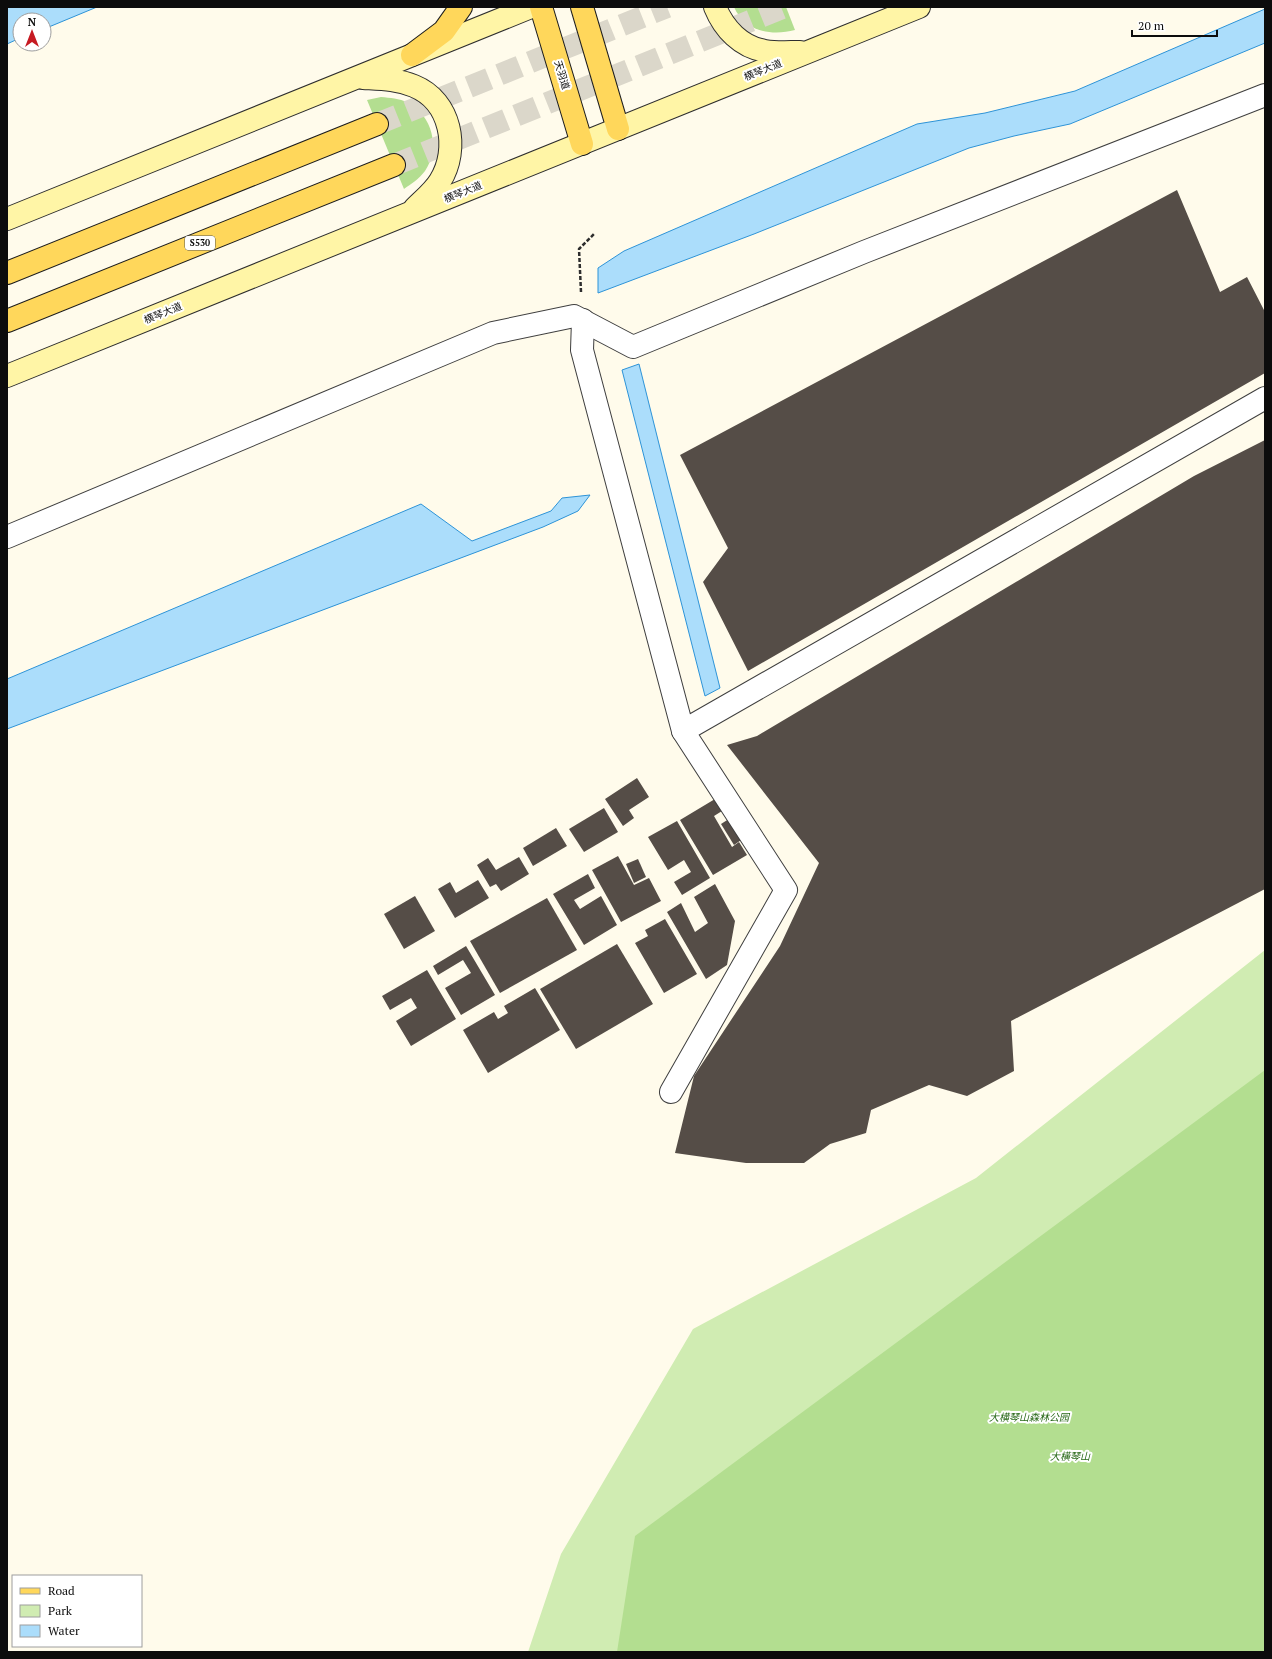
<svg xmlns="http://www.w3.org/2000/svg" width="1272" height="1659" viewBox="0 0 1272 1659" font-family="'PT Serif','Noto Sans SC',serif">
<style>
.green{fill:#d0ecb2}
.forest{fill:#b3de90}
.water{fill:#abddfb;stroke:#2d93d7}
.building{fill:#554d47}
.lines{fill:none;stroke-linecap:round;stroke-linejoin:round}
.primary-tunnel{stroke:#dbd7ca;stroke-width:22;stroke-dasharray:22 11;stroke-linecap:butt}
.minor-casing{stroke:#3f3f3f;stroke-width:24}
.secondary-casing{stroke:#2e2e2e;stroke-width:24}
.primary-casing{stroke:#1d1d1d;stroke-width:24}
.path{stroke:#2e2e2e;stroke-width:2.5;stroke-dasharray:4 2;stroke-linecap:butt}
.minor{stroke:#fff;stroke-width:22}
.secondary{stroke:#fff5a6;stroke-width:22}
.primary{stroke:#ffd75b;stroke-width:22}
.labels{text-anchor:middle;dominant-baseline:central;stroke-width:4;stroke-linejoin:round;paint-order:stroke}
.shield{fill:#fff;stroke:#555;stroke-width:1}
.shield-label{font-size:9px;font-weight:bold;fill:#0c0c0c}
.street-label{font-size:10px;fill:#0c0c0c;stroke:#fff}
.park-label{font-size:10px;font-style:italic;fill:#286818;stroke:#fff}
</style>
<rect width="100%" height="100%" fill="#fffbeb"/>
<polygon class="green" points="1265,950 1265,1652 528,1652 561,1554 693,1329 976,1178"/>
<g class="forest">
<path d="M734 7H786L795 30C772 36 745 32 734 7Z"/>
<path d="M381 97C390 98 399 98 408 103 432 115 441 148 425 171 419 179 411 184 404 189L367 100Z"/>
<polygon points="1265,1070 1265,1652 617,1652 635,1536"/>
</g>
<g class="water">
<polygon points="7,7 97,7 44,29 44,20 20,20 20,38 7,44"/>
<polygon points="1265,9 1265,43 1070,124 1014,136 969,148 754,234 598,293 598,268 624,251 917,124 985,113 1075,91"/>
<polygon points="639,364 720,688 705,696 622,370"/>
<polygon points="590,495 578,511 543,527 7,729 7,679 421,504 472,541 551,511 562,498"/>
</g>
<g class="building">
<polygon points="1177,190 1220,292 1247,277 1265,312 1265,373 748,671 703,582 728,548 680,455"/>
<polygon points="1265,440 1265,889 1011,1021 1014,1071 967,1096 929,1085 871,1110 866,1133 830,1144 804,1163 746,1163 675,1153 694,1076 780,946 819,863 727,745 757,736 1194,476"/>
<polygon points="637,778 649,797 629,810 634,818 623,826 605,799"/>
<polygon points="715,799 722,811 714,816 732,847 739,842 747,855 713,875 680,820"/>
<polygon points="604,808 618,832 584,852 569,829"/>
<polygon points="732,817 744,838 734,845 721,824"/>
<polygon points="677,821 710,878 682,895 674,882 691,872 684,860 668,870 648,837"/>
<polygon points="556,828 567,846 533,866 523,848"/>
<polygon points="618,856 634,885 649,878 661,901 621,922 592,870"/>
<polygon points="519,857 529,874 501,891 496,884 490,887 477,865 488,858 496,870"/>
<polygon points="638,859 646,877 634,883 626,864"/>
<polygon points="588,874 595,888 574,900 580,909 601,896 617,925 584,945 553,894"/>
<polygon points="478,880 489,898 455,918 438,889 450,882 456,893"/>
<polygon points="715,884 735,921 727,965 706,979 667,912 681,903 695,932 708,923 694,897"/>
<polygon points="415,896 435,931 404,949 384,914"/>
<polygon points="547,898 577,950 500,993 470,941"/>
<polygon points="665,919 697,974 664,993 635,943 648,936 645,930"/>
<polygon points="617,944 653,1004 576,1049 540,989"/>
<polygon points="466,946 495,995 461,1015 445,988 471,973 463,960 438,975 433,966"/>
<polygon points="427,970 456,1019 411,1046 396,1021 417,1008 411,998 390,1010 382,996"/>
<polygon points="535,988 560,1030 488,1073 463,1030 494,1012 498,1019 508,1013 504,1006"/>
</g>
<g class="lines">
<g class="primary-tunnel">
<polyline points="377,124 667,7"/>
<polyline points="394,165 785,7"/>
</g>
<g class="minor-casing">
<g id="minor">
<polyline points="583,320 582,350 683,731 1265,398"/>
<polyline points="7,537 493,333 574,316 633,347 864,252 1265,95"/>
<polyline points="671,1092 786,890 683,731"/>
</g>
</g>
<g class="secondary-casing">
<g id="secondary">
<path d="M715 7C724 29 741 47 765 51 776 53 789 52 800 52"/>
<path d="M363 78C380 79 397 79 414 86 451 101 460 149 440 181 434 191 423 200 415 208"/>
<polyline points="7,219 531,7"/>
<polyline points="7,376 919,7"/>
</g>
</g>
<g class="primary-casing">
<g id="primary">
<polyline points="541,7 582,144"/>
<polyline points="582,7 618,129"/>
<polyline points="412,55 444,31 461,7"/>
<polyline points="7,273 377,124"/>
<polyline points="7,321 394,165"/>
</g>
</g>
<polyline class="path" points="581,292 579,249 594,234"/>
<use href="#minor" class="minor"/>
<use href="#secondary" class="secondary"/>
<use href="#primary" class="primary"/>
</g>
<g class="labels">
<rect class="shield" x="185" y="236" width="30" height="14" rx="3"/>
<g class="shield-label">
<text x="200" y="243">S530</text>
</g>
<g class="street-label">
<text transform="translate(763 70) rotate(-22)">横琴大道</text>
<text transform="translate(562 75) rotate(73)">天羽道</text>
<text transform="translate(463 192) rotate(-22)">横琴大道</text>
<text transform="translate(163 313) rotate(-22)">横琴大道</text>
</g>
<g class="park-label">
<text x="1029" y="1417">大横琴山森林公园</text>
<text x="1070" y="1456">大橫琴山</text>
</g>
</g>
<rect width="1272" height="1659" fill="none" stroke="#0c0c0c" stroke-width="16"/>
<rect x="12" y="1575" width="130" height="72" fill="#ffffff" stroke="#9e9e9e"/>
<rect x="20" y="1588" width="20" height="6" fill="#ffd75b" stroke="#9e9e9e"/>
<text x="48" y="1595" font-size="12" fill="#0c0c0c">Road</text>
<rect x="20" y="1605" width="20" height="12" fill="#d0ecb2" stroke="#9e9e9e"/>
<text x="48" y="1615" font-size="12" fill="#0c0c0c">Park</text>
<rect x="20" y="1625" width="20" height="12" fill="#abddfb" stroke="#9e9e9e"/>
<text x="48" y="1635" font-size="12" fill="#0c0c0c">Water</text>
<g transform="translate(32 32)"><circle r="19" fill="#ffffff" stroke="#9e9e9e"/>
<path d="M0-3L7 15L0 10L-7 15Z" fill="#c61a22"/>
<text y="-6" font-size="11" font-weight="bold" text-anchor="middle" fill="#0c0c0c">N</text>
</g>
<path d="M1132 30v6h85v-6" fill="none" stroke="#0c0c0c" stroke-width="2"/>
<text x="1138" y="30" font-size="12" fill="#0c0c0c" stroke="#ffffff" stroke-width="3" paint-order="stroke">20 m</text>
</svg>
